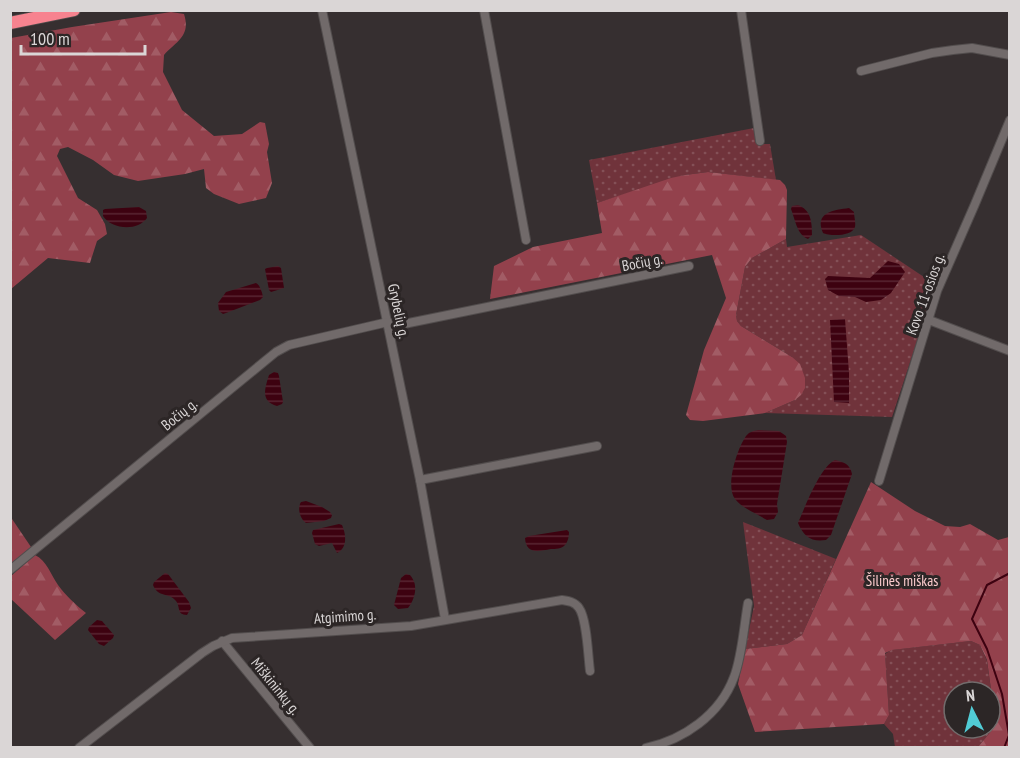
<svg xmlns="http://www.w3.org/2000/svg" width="1020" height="758" viewBox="0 0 1020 758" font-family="'PT Sans Narrow',sans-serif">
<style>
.grass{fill:url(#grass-dots);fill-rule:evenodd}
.forest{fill:url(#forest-firs)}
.water{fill:url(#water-rules)}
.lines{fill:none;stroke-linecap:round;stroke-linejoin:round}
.stream{stroke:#3d0210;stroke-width:2}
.minor-casing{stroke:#524d4d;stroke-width:10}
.highway-casing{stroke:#524d4d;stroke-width:14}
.minor{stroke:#716a6a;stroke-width:8}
.highway{stroke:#f7838f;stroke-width:12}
.labels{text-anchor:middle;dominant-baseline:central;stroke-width:6;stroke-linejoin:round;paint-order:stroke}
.street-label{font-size:15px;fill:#dad6d6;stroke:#2c2626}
.park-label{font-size:15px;fill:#fccbcd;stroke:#2c2626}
</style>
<defs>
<pattern id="grass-dots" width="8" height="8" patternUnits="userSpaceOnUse" patternTransform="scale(1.5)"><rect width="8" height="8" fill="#70333b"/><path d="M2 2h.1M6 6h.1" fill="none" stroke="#845057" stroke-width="1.8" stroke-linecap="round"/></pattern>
<pattern id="forest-firs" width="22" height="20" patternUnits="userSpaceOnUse" patternTransform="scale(1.5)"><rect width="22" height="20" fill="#93414c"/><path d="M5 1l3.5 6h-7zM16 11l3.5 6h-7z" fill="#a25c65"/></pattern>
<pattern id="water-rules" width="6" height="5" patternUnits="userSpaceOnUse" patternTransform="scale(1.5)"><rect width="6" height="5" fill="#3d0210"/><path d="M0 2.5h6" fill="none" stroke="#582632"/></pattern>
</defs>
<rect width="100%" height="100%" fill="#362f30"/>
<g class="grass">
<polygon points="754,128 757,144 770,144 776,180 708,172 685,175 597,203 589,160"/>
<polygon points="861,235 933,283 922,326 892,417 765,413 795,400 792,357 741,326 737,321 736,315 745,267 752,258 786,239 787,247"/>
<polygon points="743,522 836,559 802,635 787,644 745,649 754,606"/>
<path d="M971 641 980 645 987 661 993 704 992 730 978 747H895L893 734 884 724 889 715 885 654 891 650ZM954 692H990V728H954Z"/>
</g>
<g class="forest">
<path d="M171 12 184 14C191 36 177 41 164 55L163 72 182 110 214 136 242 134 260 122 265 123 269 144 267 152 272 183 266 198 239 204 214 194 206 188 204 169 185 174 138 181 114 175 93 160 68 147 60 149 57 156 78 198 97 210 105 224 107 234 97 241 90 263 48 258 11 289V38L72 27Z"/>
<polygon points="708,172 780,180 785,185 787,190 786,239 752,258 745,267 736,315 737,321 741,326 792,357 800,364 805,378 805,388 801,395 795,400 765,413 703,421 690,420 686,415 704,350 726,298 712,255 490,299 494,266 533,247 602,233 597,203 671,178 685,175"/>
<polygon points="871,482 915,511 945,526 960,527 970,524 998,540 1009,537 1009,747 978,747 992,730 993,704 987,660 980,645 971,641 892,650 885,653 889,715 884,724 755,732 738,684 745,649 787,644 802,635"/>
<polygon points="10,516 31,547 11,564 10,564"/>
<path d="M35 555C47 561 51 575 58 585 66 596 75 604 86 613L55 640 11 599V576Z"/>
</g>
<g class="water">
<path d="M798 205C811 210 812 222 812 235L808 239C797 235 795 219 791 209L792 206Z"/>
<path d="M139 207 146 211 147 218C137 232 111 229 103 216V210L105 209Z"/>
<path d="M849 208 854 212C854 216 856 223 855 227 852 237 829 236 823 233 814 212 834 210 849 208Z"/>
<polygon points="888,261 899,264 905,272 891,293 881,300 866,302 855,297 839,296 828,290 825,279 828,276 870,278"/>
<polygon points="278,266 281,268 284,288 271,292 269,290 265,269 267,268"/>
<path d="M256 283C260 285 262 292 263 297L260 300 226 313 223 314 219 311 218 303 226 292Z"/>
<polygon points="845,319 849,373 849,403 834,402 830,320"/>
<path d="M274 372 278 373 279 376 283 402 282 404 277 406C260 401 265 388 269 375Z"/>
<path d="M758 430 779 431 786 436 787 442 777 504 778 512 774 519 767 520C757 514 742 508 735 499 725 486 737 449 746 436 749 432 753 431 758 430Z"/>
<path d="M835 460C844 462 850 464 852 474L831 535 826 540C811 542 804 537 798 523 805 507 820 467 835 460Z"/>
<path d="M306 501 322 507 330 512 332 515 331 518 324 521 306 523C300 519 297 508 301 502Z"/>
<path d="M339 524 342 525C346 534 348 548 337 553L332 543 319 546 315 544 312 533 313 530Z"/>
<path d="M567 530 569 532C569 536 568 542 565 545 562 549 555 549 551 549 539 551 526 555 525 538L529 536Z"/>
<path d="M165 573 168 574 189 602 191 608 187 615C176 614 181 608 176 601 169 592 158 598 153 585L154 582Z"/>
<path d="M406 574 410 575C419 585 415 599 408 608L398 609 394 605 401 578Z"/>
<polygon points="97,620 102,621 114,635 113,638 104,646 99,644 88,630 89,627"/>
</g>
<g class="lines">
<polyline class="stream" points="1004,748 1009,735 1002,694 987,649 972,619 987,585 1010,573"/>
<g class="minor-casing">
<g id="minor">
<polyline points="322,10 420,480 445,619"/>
<polyline points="484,10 526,240"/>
<polyline points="741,10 760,141"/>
<polyline points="861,71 932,53 953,50 972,48 1010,55"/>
<polyline points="929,320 1010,351"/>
<polyline points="389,327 689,266"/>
<polyline points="420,480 597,446"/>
<polyline points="879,481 937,291 975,204 1010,120"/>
<polyline points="10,570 276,352 289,345 388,322"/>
<polyline points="222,641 310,748"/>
<path d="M79 748 202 653 213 646 232 638 411 626 562 600C569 601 575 602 579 608 587 619 588 656 590 671"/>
<path d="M646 748C683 740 720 715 734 677 742 657 744 625 748 603"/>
</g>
</g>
<g class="highway-casing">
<polyline id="highway" points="10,23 74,10"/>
</g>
<use href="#minor" class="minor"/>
<use href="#highway" class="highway"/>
</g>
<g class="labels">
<g class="street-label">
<text transform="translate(642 262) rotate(-11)">Bočių g.</text>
<text transform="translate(925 294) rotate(-70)">Kovo 11-osios g.</text>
<text transform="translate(399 311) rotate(78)">Grybelių g.</text>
<text transform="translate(179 414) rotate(-39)">Bočių g.</text>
<text transform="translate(345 616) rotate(-4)">Atgimimo g.</text>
<text transform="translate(276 686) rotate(51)">Miškininkų g.</text>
</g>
<g class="park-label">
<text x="902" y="580">Šilinės miškas</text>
</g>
</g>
<rect width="1020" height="758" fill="none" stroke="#dad6d6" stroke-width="24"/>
<g transform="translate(972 710) rotate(354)"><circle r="28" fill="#2c2626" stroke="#726c6c" stroke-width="1.5"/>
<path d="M0-4.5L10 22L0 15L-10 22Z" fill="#51ccd5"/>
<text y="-9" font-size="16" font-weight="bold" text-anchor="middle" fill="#dad6d6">N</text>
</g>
<path d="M21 45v9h124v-9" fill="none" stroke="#dad6d6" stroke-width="3"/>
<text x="30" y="45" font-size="18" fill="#dad6d6" stroke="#2c2626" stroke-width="4.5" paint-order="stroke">100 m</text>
</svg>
